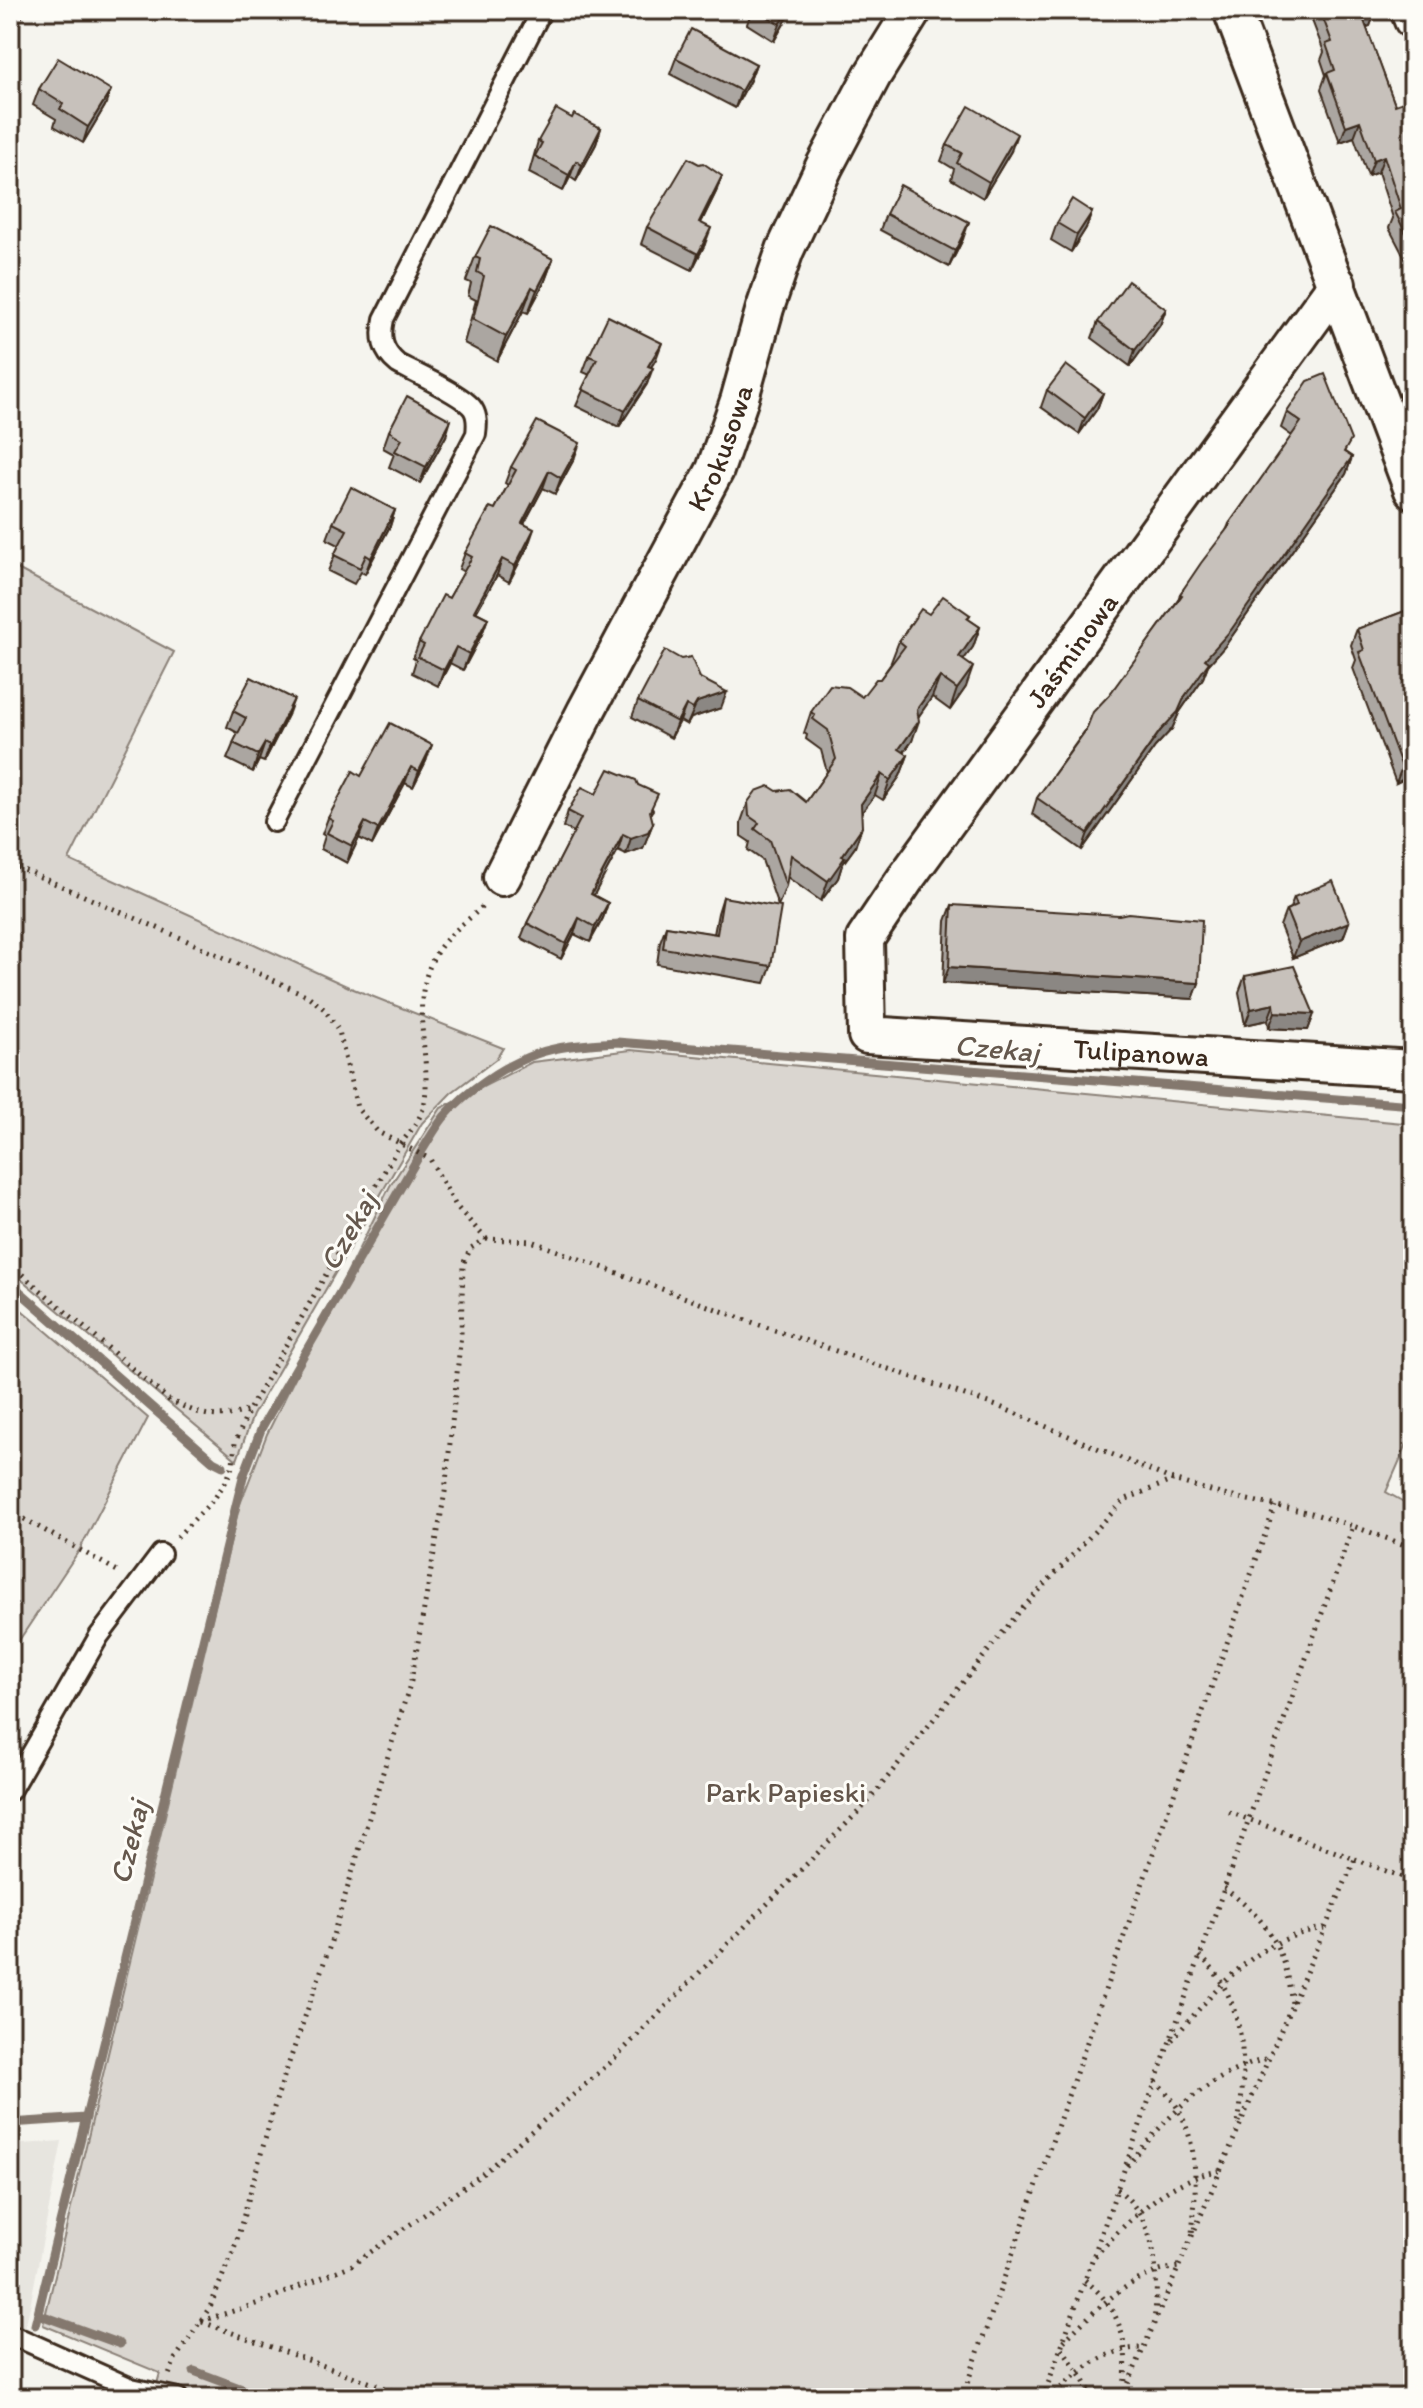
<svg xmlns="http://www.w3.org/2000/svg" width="1423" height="2408" viewBox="0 0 1423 2408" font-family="Itim,sans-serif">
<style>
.built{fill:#e7e5df}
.green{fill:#dad6d0;stroke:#8a8077;stroke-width:2}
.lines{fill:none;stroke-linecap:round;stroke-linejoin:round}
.stream{stroke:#84786e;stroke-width:9}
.service-casing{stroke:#3b2a1e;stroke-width:24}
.minor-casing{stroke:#3b2a1e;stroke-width:42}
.path{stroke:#3b2a1e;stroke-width:5;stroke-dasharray:2 6;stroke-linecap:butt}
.service{stroke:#fdfcf7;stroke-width:18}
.minor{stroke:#fdfcf7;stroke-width:36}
.wall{fill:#aba6a1;stroke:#3b2a1e;stroke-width:2}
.shaded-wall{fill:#8b8783;stroke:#3b2a1e;stroke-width:2}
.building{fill:#c7c1bb;stroke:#3b2a1e;stroke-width:2}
.labels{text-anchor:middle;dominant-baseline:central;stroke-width:6;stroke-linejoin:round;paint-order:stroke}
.street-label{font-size:28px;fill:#3b2a1e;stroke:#fdfcf7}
.park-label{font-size:28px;fill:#63554a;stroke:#fdfcf7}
.water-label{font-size:30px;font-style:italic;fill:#65584d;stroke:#fdfcf7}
</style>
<rect width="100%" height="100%" fill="#f5f4ee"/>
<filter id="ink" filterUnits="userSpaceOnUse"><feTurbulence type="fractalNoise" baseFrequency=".0125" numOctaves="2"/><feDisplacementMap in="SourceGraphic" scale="16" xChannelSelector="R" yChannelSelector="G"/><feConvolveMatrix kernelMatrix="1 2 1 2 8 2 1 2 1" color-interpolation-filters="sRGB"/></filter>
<g filter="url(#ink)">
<polygon class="built" points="62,2141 29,2311 10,2386 10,2145"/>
<g class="green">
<polygon points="10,565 174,652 69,860 351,988 503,1048 496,1059 451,1093 422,1123 253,1415 237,1460 10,1270"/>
<polygon points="631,1050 1413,1124 1413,1430 1386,1492 1413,1507 1413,2398 153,2398 160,2373 43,2325 239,1507 267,1434 390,1186 441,1108 532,1062"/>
<polygon points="10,1300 148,1418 80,1549 10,1654"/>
</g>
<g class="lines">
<g class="stream">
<polyline points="10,1283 213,1461 223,1466"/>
<polyline points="10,2123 86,2118"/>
<polyline points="38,2314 120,2344"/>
<path d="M35 2325 243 1477 262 1427 423 1149C430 1138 436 1127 444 1117 467 1090 503 1066 536 1054 561 1045 591 1044 617 1042L1413 1105"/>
<polyline points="194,2371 266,2398"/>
</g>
<g class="service-casing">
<g id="service">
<path d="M274 822 476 434C477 426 478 417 473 409 464 395 414 373 398 364 382 351 380 338 384 319L542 10"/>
<polyline points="10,1791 99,1636 161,1554"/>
<polyline points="10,2334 131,2388 178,2398"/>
</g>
</g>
<g class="minor-casing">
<g id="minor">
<polyline points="1232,10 1413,490"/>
<polyline points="1409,10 1413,20"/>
<path id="s1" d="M1337 284 906 878 865 939 867 1035 1413 1069"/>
<path id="s2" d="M502 877 586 711 715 470 739 401 765 308 785 250 824 167 872 76 913 10"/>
</g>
</g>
<g class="path">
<polyline points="10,864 181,938 308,996 324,1009 339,1031 357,1108 378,1132 430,1159 456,1206 486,1239 471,1248 463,1264 461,1334 445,1492 411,1681 329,1948 277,2097 236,2243 210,2307 175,2359 169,2375"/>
<polyline points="486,1239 531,1241 757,1324 1000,1407 1173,1480 1224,1495 1311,1513 1353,1526"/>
<path d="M10 1264 169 1400C199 1414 216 1422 248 1410"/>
<polyline points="10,1511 121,1573"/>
<path d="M177 1537 214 1499 227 1480 233 1464 235 1443 249 1410 400 1144C411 1131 422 1118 425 1101 431 1051 409 1008 433 959 445 935 466 923 484 905"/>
<polyline points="1355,1859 1413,1881"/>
<path d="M1224 1888C1271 1923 1283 1946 1292 2003"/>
<path d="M1200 1956C1246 1999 1248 2065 1238 2123"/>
<path d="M1172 2040C1215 1991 1254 1939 1324 1928"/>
<path d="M1155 2081C1200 2120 1198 2179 1192 2233"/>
<path d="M1127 2166C1168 2116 1203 2077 1268 2058"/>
<path d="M1117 2189C1157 2219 1160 2275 1154 2320"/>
<path d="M1095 2256C1130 2219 1166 2180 1219 2171"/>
<path d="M1085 2280C1120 2308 1130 2343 1124 2387"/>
<polyline points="201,2321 259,2303 352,2265 481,2175 610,2063 867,1803 1019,1612 1124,1500 1173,1480"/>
<polyline points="202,2322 413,2398"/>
<path d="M1064 2341C1096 2309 1132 2272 1179 2267"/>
<polyline points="1062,2348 1084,2380 1093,2398"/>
<polyline points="962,2398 1275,1506"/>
<polyline points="1043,2398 1353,1526 1413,1548"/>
<path d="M1049 2398C1076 2374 1105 2347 1144 2348"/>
<polyline points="1122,2398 1355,1859 1229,1812"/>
</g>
<use href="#service" class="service"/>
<use href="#minor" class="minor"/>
</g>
<g class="wall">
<polygon points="752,10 792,10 774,41 747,24"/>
<polygon points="1308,10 1376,10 1370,26 1366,27 1395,105 1413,112 1413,274 1389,228 1393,218 1378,172 1368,176 1354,137 1340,142 1321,89 1326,75 1321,60 1324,52"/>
<polygon points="676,58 756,64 750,80 735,108 670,74"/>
<polygon points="39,89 105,106 83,143 54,126 56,119 33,105"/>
<polygon points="572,118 601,128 596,144 576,181 570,177 563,191 529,173 538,141"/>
<polygon points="947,145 1011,151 983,198 951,179 954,169 941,161"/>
<polygon points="716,192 701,223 705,244 692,270 641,244 647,227"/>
<polygon points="1092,212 1086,228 1071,252 1051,240 1057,223"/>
<polygon points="886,214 963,239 949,267 880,230"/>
<polygon points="475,257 553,259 544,283 528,313 523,311 497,361 464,343 476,300 468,296 471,283 466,281"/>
<polygon points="1166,309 1160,325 1130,366 1092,338 1098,322"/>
<polygon points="589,356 656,359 651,367 647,384 619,427 576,406 590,375 583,372"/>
<polygon points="1047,390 1103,393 1097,409 1079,434 1041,407"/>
<polygon points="1287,412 1352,457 1346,474 1225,646 1208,665 1203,678 1179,713 1172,729 1155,747 1082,850 1032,814 1037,798 1178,600 1180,594 1226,531 1229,524 1292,436 1281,428"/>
<polygon points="389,431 446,436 420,483 389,467 394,454 383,448"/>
<polygon points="574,459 555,494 543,488 524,524 528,546 509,582 497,575 476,612 488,618 482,634 463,670 450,663 438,686 412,673 416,660 413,658 419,642 449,598 464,572 459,569 465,553 495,509 508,485 505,483 511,467"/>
<polygon points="395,510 390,526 365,574 361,572 354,584 328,571 339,545 327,539 333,523"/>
<polygon points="1413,608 1413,809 1402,780 1396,783 1353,668 1356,660 1351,645 1357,629"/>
<polygon points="929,614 970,615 968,619 980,627 973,647 963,660 966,687 950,710 932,697 918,717 912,741 904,753 908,755 900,776 883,800 875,795 861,813 855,847 842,865 838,878 821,901 787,877 786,886 778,906 762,860 748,850 750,842 741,836 741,822 748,802 777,791 806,802 827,772 821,750 806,739 807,735 804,733 811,712 862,697 880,679 892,662 891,662 899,641"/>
<polygon points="700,678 721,708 691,718 687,725 680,721 671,738 632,717 638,701"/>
<polygon points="233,711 288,715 264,762 259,760 253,772 227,759 238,733 227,727"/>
<polygon points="426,761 413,787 405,783 372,845 359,838 347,863 321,849 325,836 322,834 328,818 361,776"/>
<polygon points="638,785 653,810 650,814 653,823 643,848 626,854 618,850 593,895 608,903 603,918 590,942 574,934 561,959 521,938 527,923 574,832 563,827 568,811 596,794"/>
<polygon points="723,897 771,966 765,983 657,964 660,942 666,926 714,934 718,913"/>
<polygon points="1294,897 1349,922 1343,938 1293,958 1280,926 1286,910 1290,908"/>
<polygon points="952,905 1199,983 1193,999 943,983 946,921"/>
<polygon points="1245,976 1314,1014 1308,1030 1269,1028 1268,1020 1245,1025 1239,992"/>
</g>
<g class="shaded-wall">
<polygon points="24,10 18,27 10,41 10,35"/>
<polygon points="789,10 792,10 774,41 780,24"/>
<polygon points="1376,10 1370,26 1356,31 1362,15"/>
<polygon points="756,64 750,80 735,108 741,91"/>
<polygon points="111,90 105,106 83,143 88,127"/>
<polygon points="1360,121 1354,137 1340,142 1346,126"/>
<polygon points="601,128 596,144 576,181 582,165"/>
<polygon points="1017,134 1011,151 983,198 989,182"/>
<polygon points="21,152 13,172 10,177 10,170"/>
<polygon points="1384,156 1378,172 1368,176 1374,160"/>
<polygon points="576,161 570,177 563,191 569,175"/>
<polygon points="722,176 716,192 693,238 699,222"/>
<polygon points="1092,212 1086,228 1071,252 1077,235"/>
<polygon points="969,222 963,239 949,267 955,251"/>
<polygon points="711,228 705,244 692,270 698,254"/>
<polygon points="553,259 544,283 528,313 537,290"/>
<polygon points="532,287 523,311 497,361 506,337"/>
<polygon points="1166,309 1160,325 1130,366 1135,350"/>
<polygon points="662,343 656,359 642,382 648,366"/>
<polygon points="653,368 647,384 619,427 625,411"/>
<polygon points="1103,393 1097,409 1079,434 1085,418"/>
<polygon points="451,420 446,436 420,483 426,467"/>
<polygon points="580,443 574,459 555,494 561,478"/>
<polygon points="1352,457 1346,474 1225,646 1208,665 1203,678 1179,713 1172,729 1155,747 1082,850 1088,833 1185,696 1205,659"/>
<polygon points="549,471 543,488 516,539 522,523"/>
<polygon points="395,510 390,526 365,574 371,558"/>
<polygon points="534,529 528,546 509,582 515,566"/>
<polygon points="502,559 497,575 468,627 474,611"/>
<polygon points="488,618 482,634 463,670 469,654"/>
<polygon points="980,627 973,647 951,677 959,657"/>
<polygon points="456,647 450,663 438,686 444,670"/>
<polygon points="973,667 966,687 950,710 957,689"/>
<polygon points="940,677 932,697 910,729 917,709"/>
<polygon points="727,692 721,708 691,718 687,725 697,702"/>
<polygon points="294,699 288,715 264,762 270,746"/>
<polygon points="686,705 680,721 671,738 677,722"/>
<polygon points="919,721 912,741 891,769 899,749"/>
<polygon points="265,743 259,760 253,772 258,755"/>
<polygon points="432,745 426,761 413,787 419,771"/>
<polygon points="908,755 900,776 883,800 890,780"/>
<polygon points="1408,764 1402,780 1396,783 1402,767"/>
<polygon points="411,767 405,783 372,845 378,829"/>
<polygon points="882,774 875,795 853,824 861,804"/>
<polygon points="365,822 359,838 347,863 352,846"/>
<polygon points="653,823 643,848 626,854 631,838"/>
<polygon points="862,827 855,847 842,865 838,878 821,901 828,881 842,856"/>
<polygon points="623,834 618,850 586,910 591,894"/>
<polygon points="608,903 603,918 590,942 595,927"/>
<polygon points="579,918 574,934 561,959 566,944"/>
<polygon points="1349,922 1343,938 1293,958 1299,942"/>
<polygon points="949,967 1199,983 1193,999 943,983"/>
<polygon points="1274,1004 1268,1020 1245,1025 1251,1009"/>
<polygon points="1275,1012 1314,1014 1308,1030 1269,1028"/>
</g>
<g class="building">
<polygon points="10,10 24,10 10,35"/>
<polygon points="756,10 789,10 780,24"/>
<polygon points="1320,10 1376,10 1362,15 1395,105 1409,100 1413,112 1413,247 1395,212 1401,209 1384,156 1374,160 1360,121 1346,126 1327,73 1335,70 1326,44 1332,42"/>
<polygon points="691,29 756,64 741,91 676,58"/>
<polygon points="58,58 111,90 88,127 60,109 63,104 39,89"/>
<polygon points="969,106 1017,134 989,182 957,163 962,153 947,145"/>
<polygon points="556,109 572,118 574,114 601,128 582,165 576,161 569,175 535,156 542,143 538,141"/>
<polygon points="10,145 21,152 10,170"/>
<polygon points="688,158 699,164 703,163 722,176 699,222 711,228 698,254 647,227"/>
<polygon points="900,185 969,222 955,251 886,214"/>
<polygon points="1072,199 1092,212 1077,235 1057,223"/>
<polygon points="491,226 553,259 537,290 532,287 506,337 473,319 484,276 477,272 480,259 475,257"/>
<polygon points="1128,281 1166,309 1135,350 1098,322"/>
<polygon points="608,316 662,343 648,366 653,368 625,411 582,389 597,359 589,356"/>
<polygon points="1066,365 1103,393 1085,418 1047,390"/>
<polygon points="1325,374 1351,440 1344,452 1352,457 1231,630 1205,659 1209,662 1185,696 1178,712 1160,731 1088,833 1037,798 1086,730 1093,712 1109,695 1182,595 1180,594 1201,563 1230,525 1229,524 1301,422 1287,412 1308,381"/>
<polygon points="407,396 451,420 426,467 395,451 402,439 389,431"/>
<polygon points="537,421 580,443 561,478 549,471 522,523 534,529 515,566 502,559 474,611 488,618 469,654 456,647 444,670 418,657 424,645 419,642 443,595 449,598 472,557 465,553 490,507 495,509 516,470 511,467"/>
<polygon points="351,487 395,510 371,558 366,555 360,568 334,555 347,530 333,523"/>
<polygon points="943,596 970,615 967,618 980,627 959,657 973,667 957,689 940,677 917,709 919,721 899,749 908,755 890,780 882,774 861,804 862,827 842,856 845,857 828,881 791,855 786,886 770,840 755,829 759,823 749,816 748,802 756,791 769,786 777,791 790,789 806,802 836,759 828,730 813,719 815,715 811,712 830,685 847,687 862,697 876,679 880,679 905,646 899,641 921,609 929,614"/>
<polygon points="1413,608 1413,777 1408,764 1402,767 1359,652 1364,650 1357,629"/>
<polygon points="665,650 681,659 691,657 700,678 727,692 697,702 693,709 686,705 677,722 638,701"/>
<polygon points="251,677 294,699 270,746 265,743 258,755 233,743 246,718 233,711"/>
<polygon points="390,723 432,745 419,771 411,767 378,829 365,822 352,846 327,833 333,821 328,818 353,771 361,776"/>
<polygon points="609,769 636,780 638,785 658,794 650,811 653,823 648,832 631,838 623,834 591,894 608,903 595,927 579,918 566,944 527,923 581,818 568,811 582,787 596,794"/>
<polygon points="1333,881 1349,922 1299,942 1286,910 1297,905 1294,897"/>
<polygon points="723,897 781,907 771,966 663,948 666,926 717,934"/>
<polygon points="952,905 1119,915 1128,913 1202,920 1199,983 949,967"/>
<polygon points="1294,966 1314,1014 1275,1012 1274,1004 1251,1009 1245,976"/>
</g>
</g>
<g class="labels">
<g class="street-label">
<text stroke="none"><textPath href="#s2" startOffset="482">Krokusowa</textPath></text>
<text transform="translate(1072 650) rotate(-54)">Jaśminowa</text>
<text stroke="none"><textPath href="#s1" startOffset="1178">Tulipanowa</textPath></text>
</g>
<g class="park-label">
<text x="786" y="1792">Park Papieski</text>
</g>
<g class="water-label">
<text transform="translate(997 1048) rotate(5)">Czekaj</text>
<text transform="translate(348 1231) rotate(-60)">Czekaj</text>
<text transform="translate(129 1842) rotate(-76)">Czekaj</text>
</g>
</g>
<rect width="1423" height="2408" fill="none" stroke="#fdfcf7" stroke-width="40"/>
<rect x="20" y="20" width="1383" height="2368" fill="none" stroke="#3b2a1e" stroke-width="3" filter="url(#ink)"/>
</svg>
